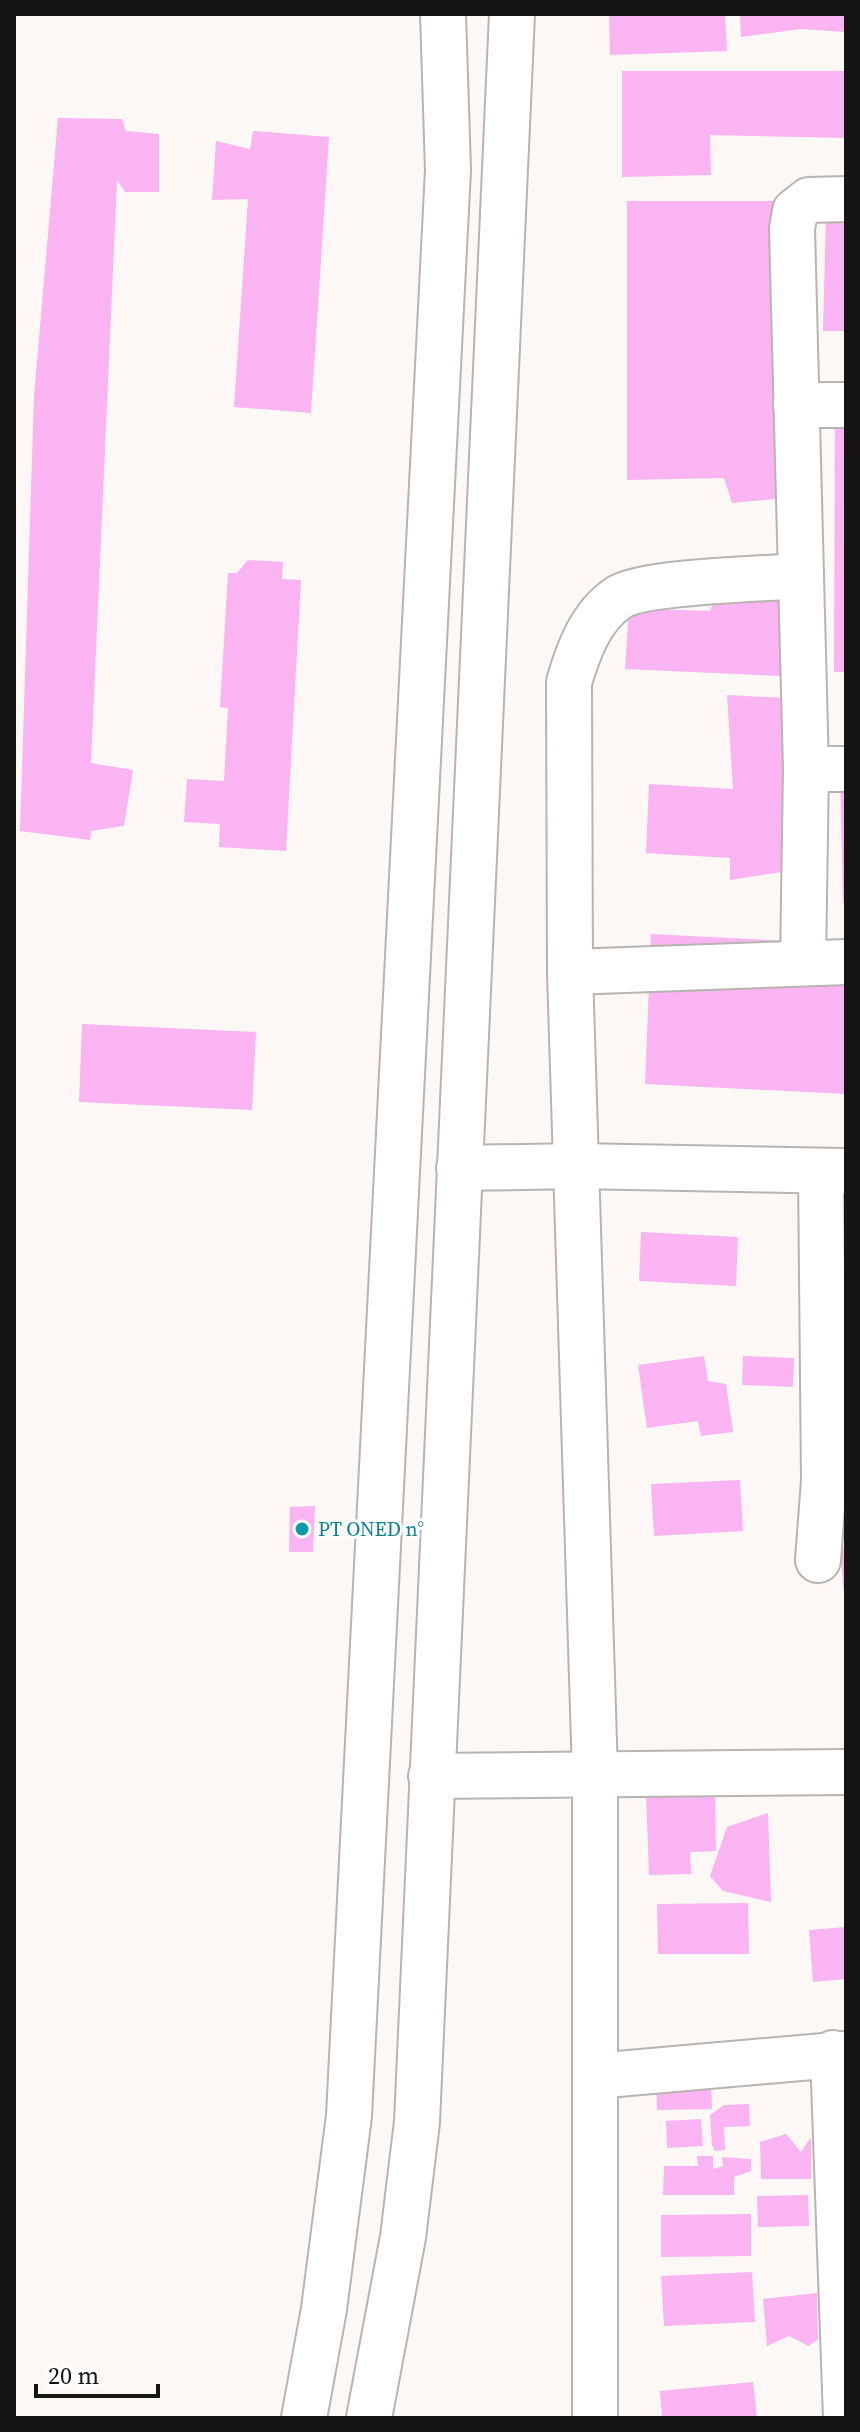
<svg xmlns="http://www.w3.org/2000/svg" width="860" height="2432" viewBox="0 0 860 2432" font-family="'Source Serif 4',serif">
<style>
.building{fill:#fab4f1}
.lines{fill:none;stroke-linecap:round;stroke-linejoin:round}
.minor-casing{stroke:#b8b4b0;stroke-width:48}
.secondary-casing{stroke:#b8b4b0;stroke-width:48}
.minor{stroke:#fff;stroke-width:44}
.secondary{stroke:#fff;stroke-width:44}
.culture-dot{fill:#0f9aa8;stroke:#fff;stroke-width:3}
.labels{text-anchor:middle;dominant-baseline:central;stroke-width:6;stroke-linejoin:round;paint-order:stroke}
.culture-label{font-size:20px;fill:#0d838f;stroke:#fff;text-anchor:start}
</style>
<rect width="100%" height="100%" fill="#fdf8f5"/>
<g class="building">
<polygon points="609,14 725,14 727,51 610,55"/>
<polygon points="740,14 846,14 846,32 801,29 741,37"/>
<polygon points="622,71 846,71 846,138 710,135 711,175 622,177"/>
<polygon points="58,118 122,119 126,131 159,134 159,192 125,192 117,180 91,763 133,770 124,826 91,831 90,840 20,831 34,396"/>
<polygon points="253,131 329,137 311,413 234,407 248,199 212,200 216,141 250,149"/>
<polygon points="627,201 800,201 775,499 732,503 724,478 627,480"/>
<polygon points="826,215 846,215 846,331 823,331"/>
<polygon points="835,392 846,392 846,672 834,672"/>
<polygon points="248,560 283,562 282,579 301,580 286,851 219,847 220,824 184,822 187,779 224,781 228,708 220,707 228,573 237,573"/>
<polygon points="718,590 783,592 780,676 625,669 629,608 710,611"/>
<polygon points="727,695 785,698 789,871 730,880 730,858 646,853 649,784 733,789"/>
<polygon points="840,768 846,768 846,903 843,903"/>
<polygon points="651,934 846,944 846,1094 645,1084"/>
<polygon points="82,1024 256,1032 252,1110 79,1102"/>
<polygon points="641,1232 738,1237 736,1286 639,1281"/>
<polygon points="704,1356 708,1381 726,1384 733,1432 701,1436 698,1421 647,1428 638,1365"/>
<polygon points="743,1356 794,1358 793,1387 742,1385"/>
<polygon points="740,1480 743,1531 654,1536 651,1484"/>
<polygon points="315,1506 313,1552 289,1552 290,1507"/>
<polygon points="840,1549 846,1549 846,1596 844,1596"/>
<polygon points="715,1794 716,1851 690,1852 691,1874 649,1875 646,1795"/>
<polygon points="768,1813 771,1902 723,1891 710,1876 727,1827"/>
<polygon points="748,1903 749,1954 658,1954 657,1904"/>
<polygon points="846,1927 846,1979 813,1982 809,1930"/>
<polygon points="656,2077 711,2082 712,2109 657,2110"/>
<polygon points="749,2104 750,2126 724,2127 725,2150 715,2151 712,2145 710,2115 724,2105"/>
<polygon points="701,2119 703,2146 667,2148 666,2121"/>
<polygon points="786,2134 801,2152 811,2137 811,2179 761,2179 760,2142"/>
<polygon points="697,2156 713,2156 713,2169 723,2166 722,2157 751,2159 751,2171 734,2177 734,2195 663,2195 664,2166 698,2166"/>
<polygon points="808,2195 809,2226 758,2227 757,2196"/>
<polygon points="751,2214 751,2256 661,2257 661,2215"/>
<polygon points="752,2272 755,2322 664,2326 661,2276"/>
<polygon points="817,2293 818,2339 809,2346 789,2336 767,2346 763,2299"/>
<polygon points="753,2382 757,2418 662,2418 660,2391"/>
</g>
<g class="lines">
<g class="minor-casing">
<g id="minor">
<polyline points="796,405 846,405"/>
<polyline points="806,769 846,769"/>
<polyline points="803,962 806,769 792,229 795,211 809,200 846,199"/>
<polyline points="570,972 846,962"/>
<polyline points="459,1168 576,1166 846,1171"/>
<polyline points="818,1560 824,1481 821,1171"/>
<polyline points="431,1776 846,1772"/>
<polyline points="833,2053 846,2418"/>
<polyline points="595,2076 846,2054"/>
<path d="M595 2418V1774L570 972 569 682C578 652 590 617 618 598 642 581 765 579 801 576"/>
</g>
</g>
<g class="secondary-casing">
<g id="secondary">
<polyline points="304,2418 324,2309 349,2116 448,170 443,14"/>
<polyline points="369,2418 403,2237 417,2122 512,14"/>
</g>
</g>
<use href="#minor" class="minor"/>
<use href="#secondary" class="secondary"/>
</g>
<circle class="culture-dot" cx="302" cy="1529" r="8"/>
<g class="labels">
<g class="culture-label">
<text x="318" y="1529">PT ONED n°</text>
</g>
</g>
<rect width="860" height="2432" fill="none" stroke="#161513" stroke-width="32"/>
<path d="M36 2384v12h122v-12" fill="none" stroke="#161513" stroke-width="4"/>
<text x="48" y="2384" font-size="24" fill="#161513" stroke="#ffffff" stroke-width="6" paint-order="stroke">20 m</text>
</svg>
